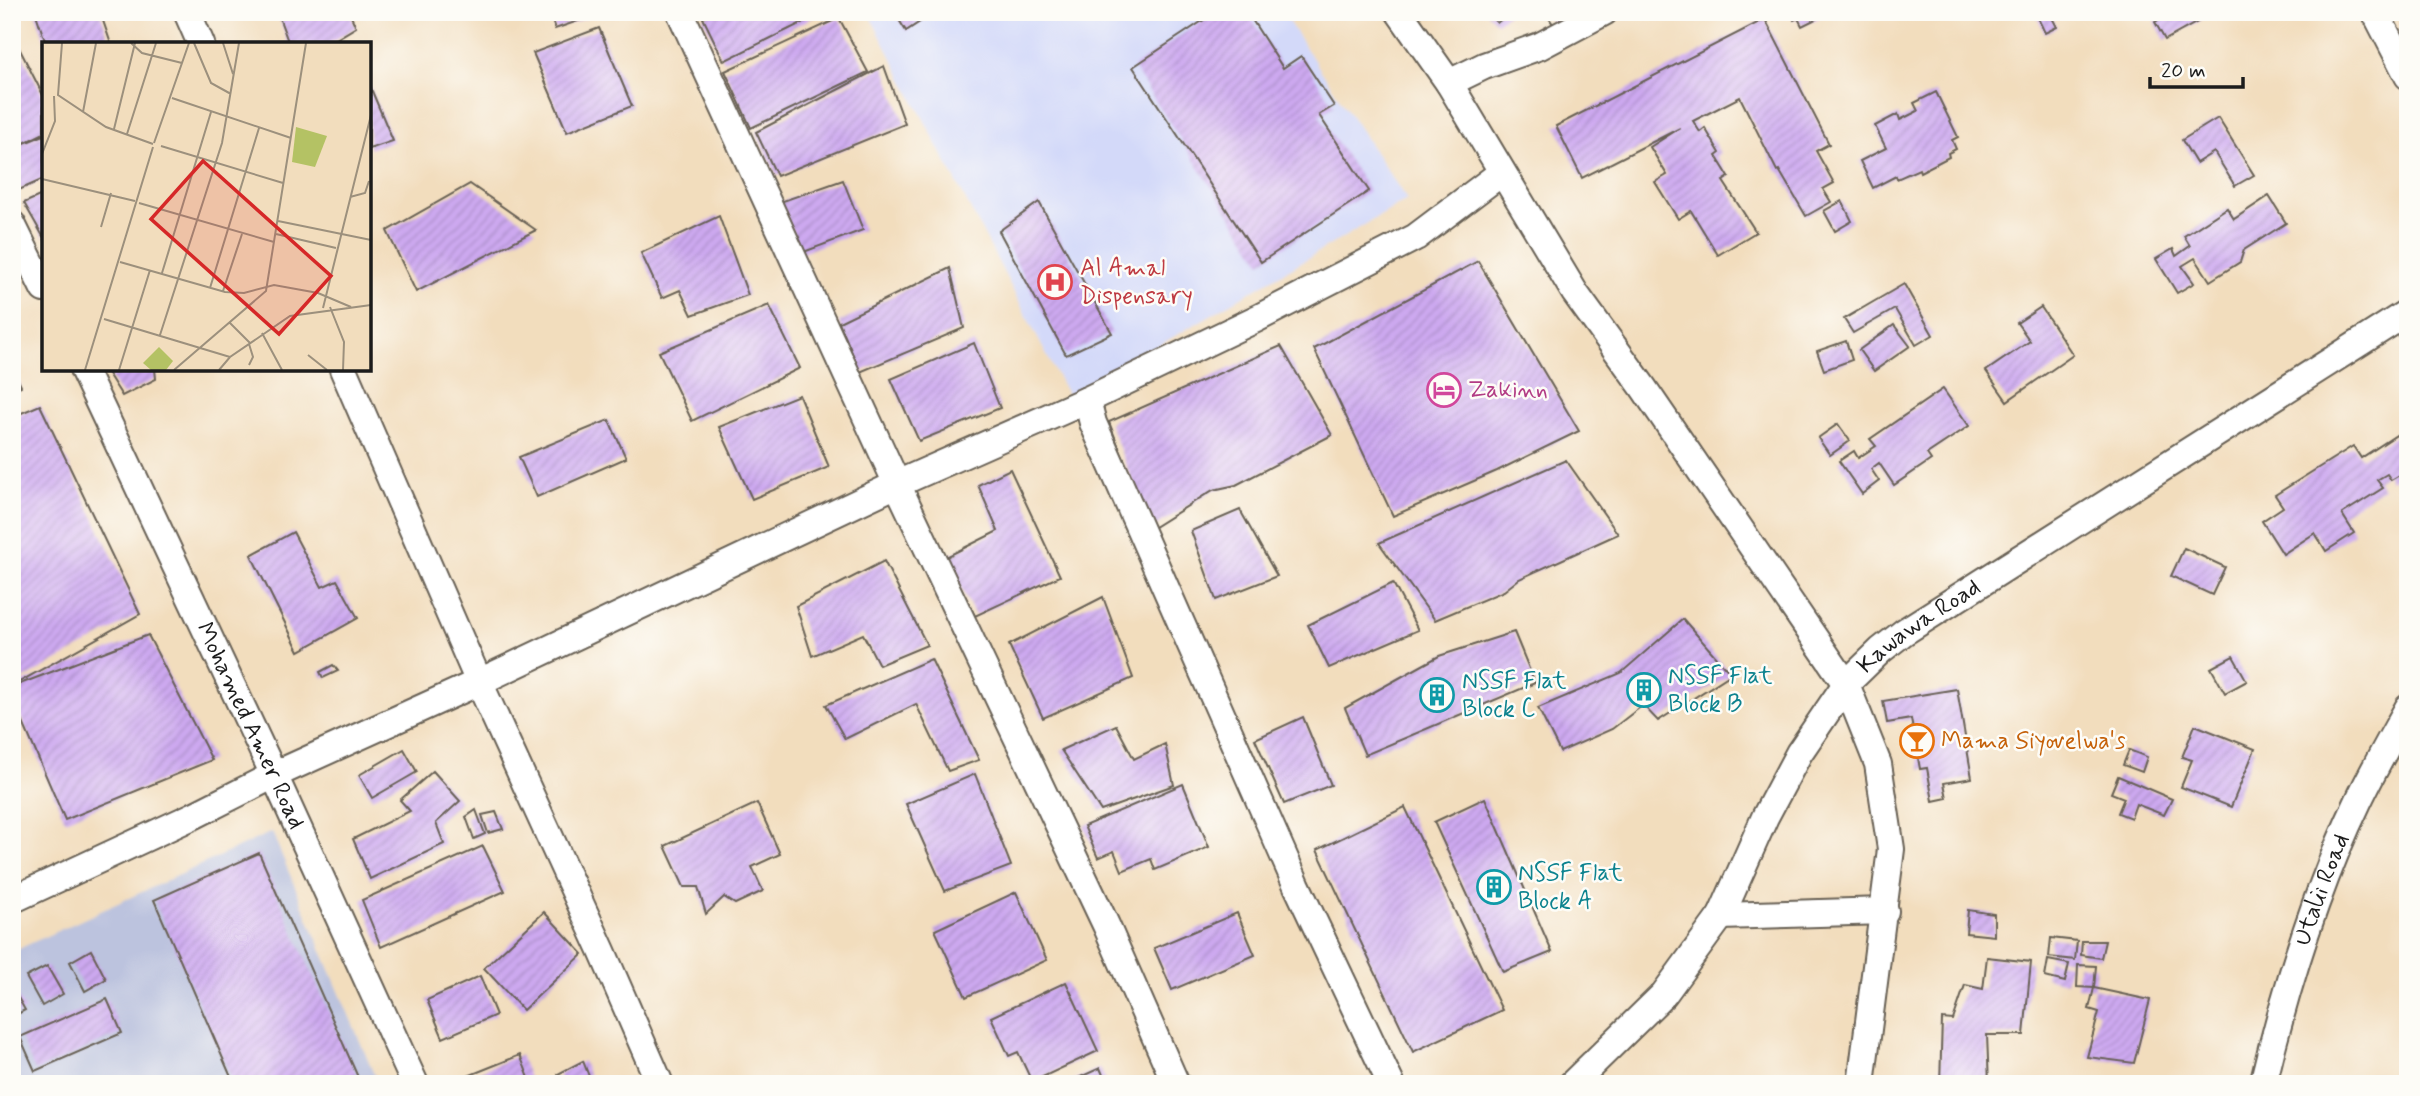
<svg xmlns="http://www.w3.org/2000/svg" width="2420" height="1096" viewBox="0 0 2420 1096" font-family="Mynerve,sans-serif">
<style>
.built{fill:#d3d9f9}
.industrial{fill:#bcc3de}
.building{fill:url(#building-hatch)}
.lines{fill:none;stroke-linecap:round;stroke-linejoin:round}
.minor-casing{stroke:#676054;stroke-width:30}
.minor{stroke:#fff;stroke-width:26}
.labels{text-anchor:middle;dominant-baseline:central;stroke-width:5;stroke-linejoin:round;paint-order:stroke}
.health-label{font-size:24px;fill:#be3a42;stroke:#fdfcf7;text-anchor:start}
.hotel-label{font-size:24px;fill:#b23c85;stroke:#fdfcf7;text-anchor:start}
.street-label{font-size:24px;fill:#1c1c1c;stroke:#fdfcf7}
.culture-label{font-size:24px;fill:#0d838f;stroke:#fdfcf7;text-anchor:start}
.food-label{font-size:24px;fill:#c56008;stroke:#fdfcf7;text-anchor:start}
.inset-road{fill:none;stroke:#9c907d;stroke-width:2}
.view{fill:#d62828;fill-opacity:0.15;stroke:#d62828;stroke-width:3.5}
.inset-edge{fill:none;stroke:#1c1c1c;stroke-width:3.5}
</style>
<defs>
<pattern id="building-hatch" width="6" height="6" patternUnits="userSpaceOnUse" patternTransform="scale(1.75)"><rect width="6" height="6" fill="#cda9f0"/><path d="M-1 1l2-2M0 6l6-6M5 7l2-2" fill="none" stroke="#af91cd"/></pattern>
</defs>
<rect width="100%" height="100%" fill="#fdfcf7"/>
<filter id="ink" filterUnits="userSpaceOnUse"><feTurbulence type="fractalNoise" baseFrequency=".0143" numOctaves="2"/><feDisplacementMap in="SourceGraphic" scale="14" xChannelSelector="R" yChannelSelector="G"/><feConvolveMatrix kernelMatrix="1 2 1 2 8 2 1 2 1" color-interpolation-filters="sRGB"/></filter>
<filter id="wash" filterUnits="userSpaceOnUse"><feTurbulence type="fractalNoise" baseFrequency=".00686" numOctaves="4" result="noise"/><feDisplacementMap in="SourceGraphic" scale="28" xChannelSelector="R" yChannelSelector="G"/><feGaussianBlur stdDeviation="1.57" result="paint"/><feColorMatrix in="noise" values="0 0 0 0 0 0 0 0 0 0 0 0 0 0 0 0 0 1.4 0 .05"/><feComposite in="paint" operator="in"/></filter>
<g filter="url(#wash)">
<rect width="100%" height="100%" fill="#f2ddbd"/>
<polygon class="built" points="868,12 1282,12 1407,200 1069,398"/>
<polygon class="industrial" points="272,832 378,1084 12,1084 12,952"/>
<g id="blocks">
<g class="building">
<polygon points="40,12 100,12 111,44 46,44 36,14"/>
<polygon points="277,12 349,12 356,27 328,44 289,44"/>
<polygon points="549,12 601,12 601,13 555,29"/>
<polygon points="713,12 824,12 724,61 703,18"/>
<polygon points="894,12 935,12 906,31"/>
<polygon points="1216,12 1247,12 1283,68 1301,56 1334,106 1319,115 1369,191 1261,262 1133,67"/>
<polygon points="1486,12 1510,12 1497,23"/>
<polygon points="1545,12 1567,12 1570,17 1555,27"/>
<polygon points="1790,12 1830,12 1802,26 1798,18 1794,20"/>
<polygon points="2035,12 2049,12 2057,27 2045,33"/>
<polygon points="2163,12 2197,12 2201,20 2165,40 2155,22 2165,16"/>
<polygon points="839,18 868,72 751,128 725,71"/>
<polygon points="1765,19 1829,144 1816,151 1834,183 1823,189 1831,202 1806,216 1779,170 1777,171 1740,97 1693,121 1700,132 1705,128 1720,153 1716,156 1729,177 1723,181 1756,232 1718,255 1691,211 1678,219 1655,182 1667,175 1650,147 1680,128 1582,178 1556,126"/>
<polygon points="599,28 632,106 567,132 533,53"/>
<polygon points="12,34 44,97 44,133 22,144 44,135 44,179 19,190 12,177"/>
<polygon points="884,66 905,124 777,176 756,132"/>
<polygon points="369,84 393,141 369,149"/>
<polygon points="1936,92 1958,137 1952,140 1956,149 1948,153 1949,157 1920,172 1919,169 1897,179 1896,176 1873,188 1860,161 1886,148 1875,126 1898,114 1900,120 1918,111 1914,103"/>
<polygon points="2218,118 2254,175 2235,186 2214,152 2196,163 2182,140"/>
<polygon points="843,180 863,230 801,253 780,202"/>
<polygon points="470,184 536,230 416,292 387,231"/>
<polygon points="44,194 44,238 24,203"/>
<polygon points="2269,196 2286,223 2244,250 2240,262 2210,281 2195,258 2182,266 2194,283 2177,293 2156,259 2173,249 2176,256 2190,246 2184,236 2227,208 2234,219"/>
<polygon points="1842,201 1852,221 1835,231 1824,211"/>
<polygon points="1039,202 1112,333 1066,355 999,231"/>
<polygon points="719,216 748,295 692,315 680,290 662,298 641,253"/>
<polygon points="1478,261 1579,431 1497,471 1393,516 1314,349"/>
<polygon points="950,268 964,328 860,372 839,322"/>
<polygon points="1904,284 1933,335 1916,345 1895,309 1853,333 1844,319"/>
<polygon points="769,305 800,368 692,421 659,352"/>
<polygon points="2041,307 2073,355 2007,401 1986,371 2030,341 2017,323"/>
<polygon points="1894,325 1910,346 1874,371 1859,350"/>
<polygon points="1846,341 1852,360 1824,370 1817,351"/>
<polygon points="974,343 1000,408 919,441 891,379"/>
<polygon points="1281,346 1332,435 1236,485 1213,490 1151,529 1109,422"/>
<polygon points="12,367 21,386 12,390"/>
<polygon points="105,369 155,369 156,379 122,396"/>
<polygon points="1943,389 1969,426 1927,454 1931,460 1894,485 1879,463 1871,469 1879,481 1862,494 1839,461 1854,451 1858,458 1876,446 1870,439"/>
<polygon points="799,395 829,467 752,499 719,427"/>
<polygon points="40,405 140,614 12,686 12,417"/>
<polygon points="609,420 626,458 537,497 519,457"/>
<polygon points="1838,424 1850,441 1830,455 1818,438"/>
<polygon points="2398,434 2408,449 2408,470 2391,480 2387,474 2377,480 2383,488 2342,514 2354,533 2326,551 2315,533 2283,554 2262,521 2283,507 2275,495 2353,446 2361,458"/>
<polygon points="1566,460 1618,534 1519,579 1504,591 1435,620 1379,543"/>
<polygon points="1010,469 1060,576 975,616 946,557 998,531 978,485"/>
<polygon points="1240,510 1277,576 1216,600 1191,531"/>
<polygon points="293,532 322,587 337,580 358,618 299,651 251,555"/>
<polygon points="2184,548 2225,567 2212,595 2171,576"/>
<polygon points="884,561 927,645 879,665 863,634 812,656 796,606"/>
<polygon points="1393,583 1418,630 1329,668 1308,625"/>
<polygon points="1103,597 1133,678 1043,718 1009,645"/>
<polygon points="1683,619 1731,674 1658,721 1643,705 1612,729 1560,752 1538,708 1621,673"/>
<polygon points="1514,632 1535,683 1365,755 1345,708 1439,656"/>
<polygon points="148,635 212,760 65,820 12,697 12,687"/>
<polygon points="2233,656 2247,681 2225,693 2211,668"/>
<polygon points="931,659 979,760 948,771 916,704 845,739 826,705"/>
<polygon points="333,665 338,671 323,678 320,672"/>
<polygon points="1957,689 1972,778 1944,783 1947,798 1933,801 1927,768 1920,769 1911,719 1887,723 1883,701"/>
<polygon points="1303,717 1331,785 1284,804 1255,739"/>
<polygon points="1116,725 1134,759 1165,744 1174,785 1101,811 1061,750"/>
<polygon points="2195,725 2255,749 2231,807 2181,787 2192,760 2182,757"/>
<polygon points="404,749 417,772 372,798 359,775"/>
<polygon points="2129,750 2147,757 2142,772 2123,765"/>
<polygon points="433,771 460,801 436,823 444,844 370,879 353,839 410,811 400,800"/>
<polygon points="975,774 1011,866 945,891 906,804"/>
<polygon points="2118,776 2172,799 2164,815 2136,804 2131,818 2118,813 2124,798 2111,793"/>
<polygon points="1183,784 1209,847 1155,870 1151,859 1122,871 1114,851 1098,858 1084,826"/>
<polygon points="1485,798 1552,952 1503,972 1434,822"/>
<polygon points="757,803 780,854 752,867 763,891 735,904 724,897 706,914 698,887 684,887 665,846"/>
<polygon points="1405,807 1502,1010 1413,1052 1317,850"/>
<polygon points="476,810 485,834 474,839 466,817"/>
<polygon points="496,812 503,829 488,833 482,815"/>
<polygon points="483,846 505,891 381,947 362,900"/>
<polygon points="259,853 361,1084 234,1084 154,900"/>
<polygon points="1016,892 1047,960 966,997 935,930"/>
<polygon points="1968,910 1994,914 1994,936 1966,933"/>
<polygon points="544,912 583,954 523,1010 484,968"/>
<polygon points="1237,913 1255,955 1172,990 1154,948"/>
<polygon points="2051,938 2077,941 2075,960 2049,957"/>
<polygon points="2082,941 2105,941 2101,958 2081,955"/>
<polygon points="91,950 106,979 85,991 70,962"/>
<polygon points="1987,957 2031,962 2024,1035 1987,1035 1989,1084 1940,1084 1942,1019 1953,1020 1965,985 1983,989"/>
<polygon points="2048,960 2069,964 2065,982 2045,977"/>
<polygon points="2078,965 2096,966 2094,988 2077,987"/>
<polygon points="47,966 63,994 42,1006 26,977"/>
<polygon points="480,976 496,1015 443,1038 427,1000"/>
<polygon points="1066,982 1098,1051 1032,1082 1018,1052 1009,1056 991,1017"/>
<polygon points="12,987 25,1010 12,1017"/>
<polygon points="2094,988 2150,1000 2134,1063 2087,1057 2099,1012 2089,1009"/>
<polygon points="107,999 122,1033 35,1071 20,1037"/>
<polygon points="520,1055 529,1078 515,1084 448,1084"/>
<polygon points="583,1061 592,1084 562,1084 558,1074"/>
<polygon points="1100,1068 1107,1084 1065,1084"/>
</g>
</g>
</g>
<g filter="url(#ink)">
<use href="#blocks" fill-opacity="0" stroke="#676054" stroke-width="2"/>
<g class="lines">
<g class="minor-casing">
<g id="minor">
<polyline points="187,12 201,44"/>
<polyline points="680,12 897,484 1106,925 1176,1084"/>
<polyline points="1399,12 1449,83 1575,293 1643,387 1846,684 1878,764 1891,849 1861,1084"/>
<polyline points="2375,12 2408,76"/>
<polyline points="1449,83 1484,66 1540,46 1604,12"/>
<polyline points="12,224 44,289"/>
<path id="s1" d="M83 369 274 775 415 1084"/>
<polyline points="343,369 479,682 602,951 660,1084"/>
<polyline points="1087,400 1093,423 1297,886 1391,1084"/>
<polyline points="12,900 193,816 274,775 479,682 897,484 1087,400 1258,318 1416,237 1501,173"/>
<polyline points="1721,916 1885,911"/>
<path id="s2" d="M1572 1084 1664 994 1721 916 1765 817 1799 753 1846 684 1881 650 1904 632 2408 312"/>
<path id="s3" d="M2263 1084C2286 987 2315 892 2358 802 2373 770 2391 739 2408 708"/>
</g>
</g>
<use href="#minor" class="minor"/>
</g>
</g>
<defs>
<g id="hospital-ring" transform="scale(1.75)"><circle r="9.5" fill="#fdfcf7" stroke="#e0444e" stroke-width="1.5"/><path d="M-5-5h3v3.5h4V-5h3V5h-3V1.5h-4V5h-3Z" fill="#e0444e"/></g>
<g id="hotel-ring" transform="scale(1.75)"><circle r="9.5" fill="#fdfcf7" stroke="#d1479c" stroke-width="1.5"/><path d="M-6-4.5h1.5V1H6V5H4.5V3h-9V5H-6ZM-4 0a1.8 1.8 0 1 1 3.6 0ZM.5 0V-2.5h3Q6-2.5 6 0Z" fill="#d1479c"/></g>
<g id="building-ring" transform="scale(1.75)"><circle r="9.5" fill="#fdfcf7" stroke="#0f9aa8" stroke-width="1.5"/><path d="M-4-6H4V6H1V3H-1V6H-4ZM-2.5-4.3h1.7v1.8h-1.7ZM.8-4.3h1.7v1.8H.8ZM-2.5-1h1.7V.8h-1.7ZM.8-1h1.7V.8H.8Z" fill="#0f9aa8"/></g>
<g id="bar-ring" transform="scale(1.75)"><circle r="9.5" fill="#fdfcf7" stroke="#e8710a" stroke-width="1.5"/><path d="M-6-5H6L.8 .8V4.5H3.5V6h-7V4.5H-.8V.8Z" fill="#e8710a"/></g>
</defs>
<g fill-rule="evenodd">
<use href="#hospital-ring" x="1055" y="282"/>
<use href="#hotel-ring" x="1444" y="390"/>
<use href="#building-ring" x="1644" y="690"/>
<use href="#building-ring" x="1437" y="695"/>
<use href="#bar-ring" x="1917" y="741"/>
<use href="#building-ring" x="1494" y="887"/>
</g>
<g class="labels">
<g class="health-label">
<text x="1080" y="268">Al Amal<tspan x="1080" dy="28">Dispensary</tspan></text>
</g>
<g class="hotel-label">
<text x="1468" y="390">Zakinn</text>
</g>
<g class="street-label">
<text stroke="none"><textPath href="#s2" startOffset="583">Kawawa Road</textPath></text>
<text stroke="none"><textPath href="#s1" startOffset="394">Mohamed Amer Road</textPath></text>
<text stroke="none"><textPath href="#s3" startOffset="203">Utalii Road</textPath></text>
</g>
<g class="culture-label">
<text x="1668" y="676">NSSF Flat<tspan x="1668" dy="28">Block B</tspan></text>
<text x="1462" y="681">NSSF Flat<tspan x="1462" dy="28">Block C</tspan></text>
<text x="1518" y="873">NSSF Flat<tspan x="1518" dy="28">Block A</tspan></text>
</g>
<g class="food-label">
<text x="1941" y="741">Mama Siyovelwa's</text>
</g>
</g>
<g transform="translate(42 42)">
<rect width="329" height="329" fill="#f2ddbd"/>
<path d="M117 305 131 319 124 328H109L101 321Z" fill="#b4c264"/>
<path d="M254 85 285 94 273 125 250 120Z" fill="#b4c264"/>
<path class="inset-road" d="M20 1 16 53 64 85 111 102M89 1 100 11 140 21M152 1 169 41 189 52M181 1 191 32M130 56 249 96M41 70 54 1M72 87 93 1M85 92 114 1M112 101 147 1M119 104 241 141M0 112 13 79 12 54M0 137 93 159M308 155 323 151 327 139M97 161 232 200M236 179 329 198M59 185 69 151M234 192 294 206M78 220 183 250 202 251 232 243 276 251 309 265M120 231 169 70M168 246 217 86M181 249 200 192M288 265 302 300 301 328M281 266 329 73M62 277 188 315M188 281 208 301M220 291 240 328M118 293 180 101 197 1M266 313 285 328M207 323 211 315 207 302M43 328 111 105M77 328 108 228M132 328 224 249 264 1M177 328 188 315 248 274 329 263"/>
<path class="view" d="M161 119 289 234 237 292 109 177Z"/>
<rect width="329" height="329" class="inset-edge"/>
</g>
<rect width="2420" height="1096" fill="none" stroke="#fdfcf7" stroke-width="42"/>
<path d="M2150 77v10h93v-10" fill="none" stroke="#1c1c1c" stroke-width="3.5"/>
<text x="2161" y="77" font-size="21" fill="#1c1c1c" stroke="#fdfcf7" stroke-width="5" paint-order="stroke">20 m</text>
</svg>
